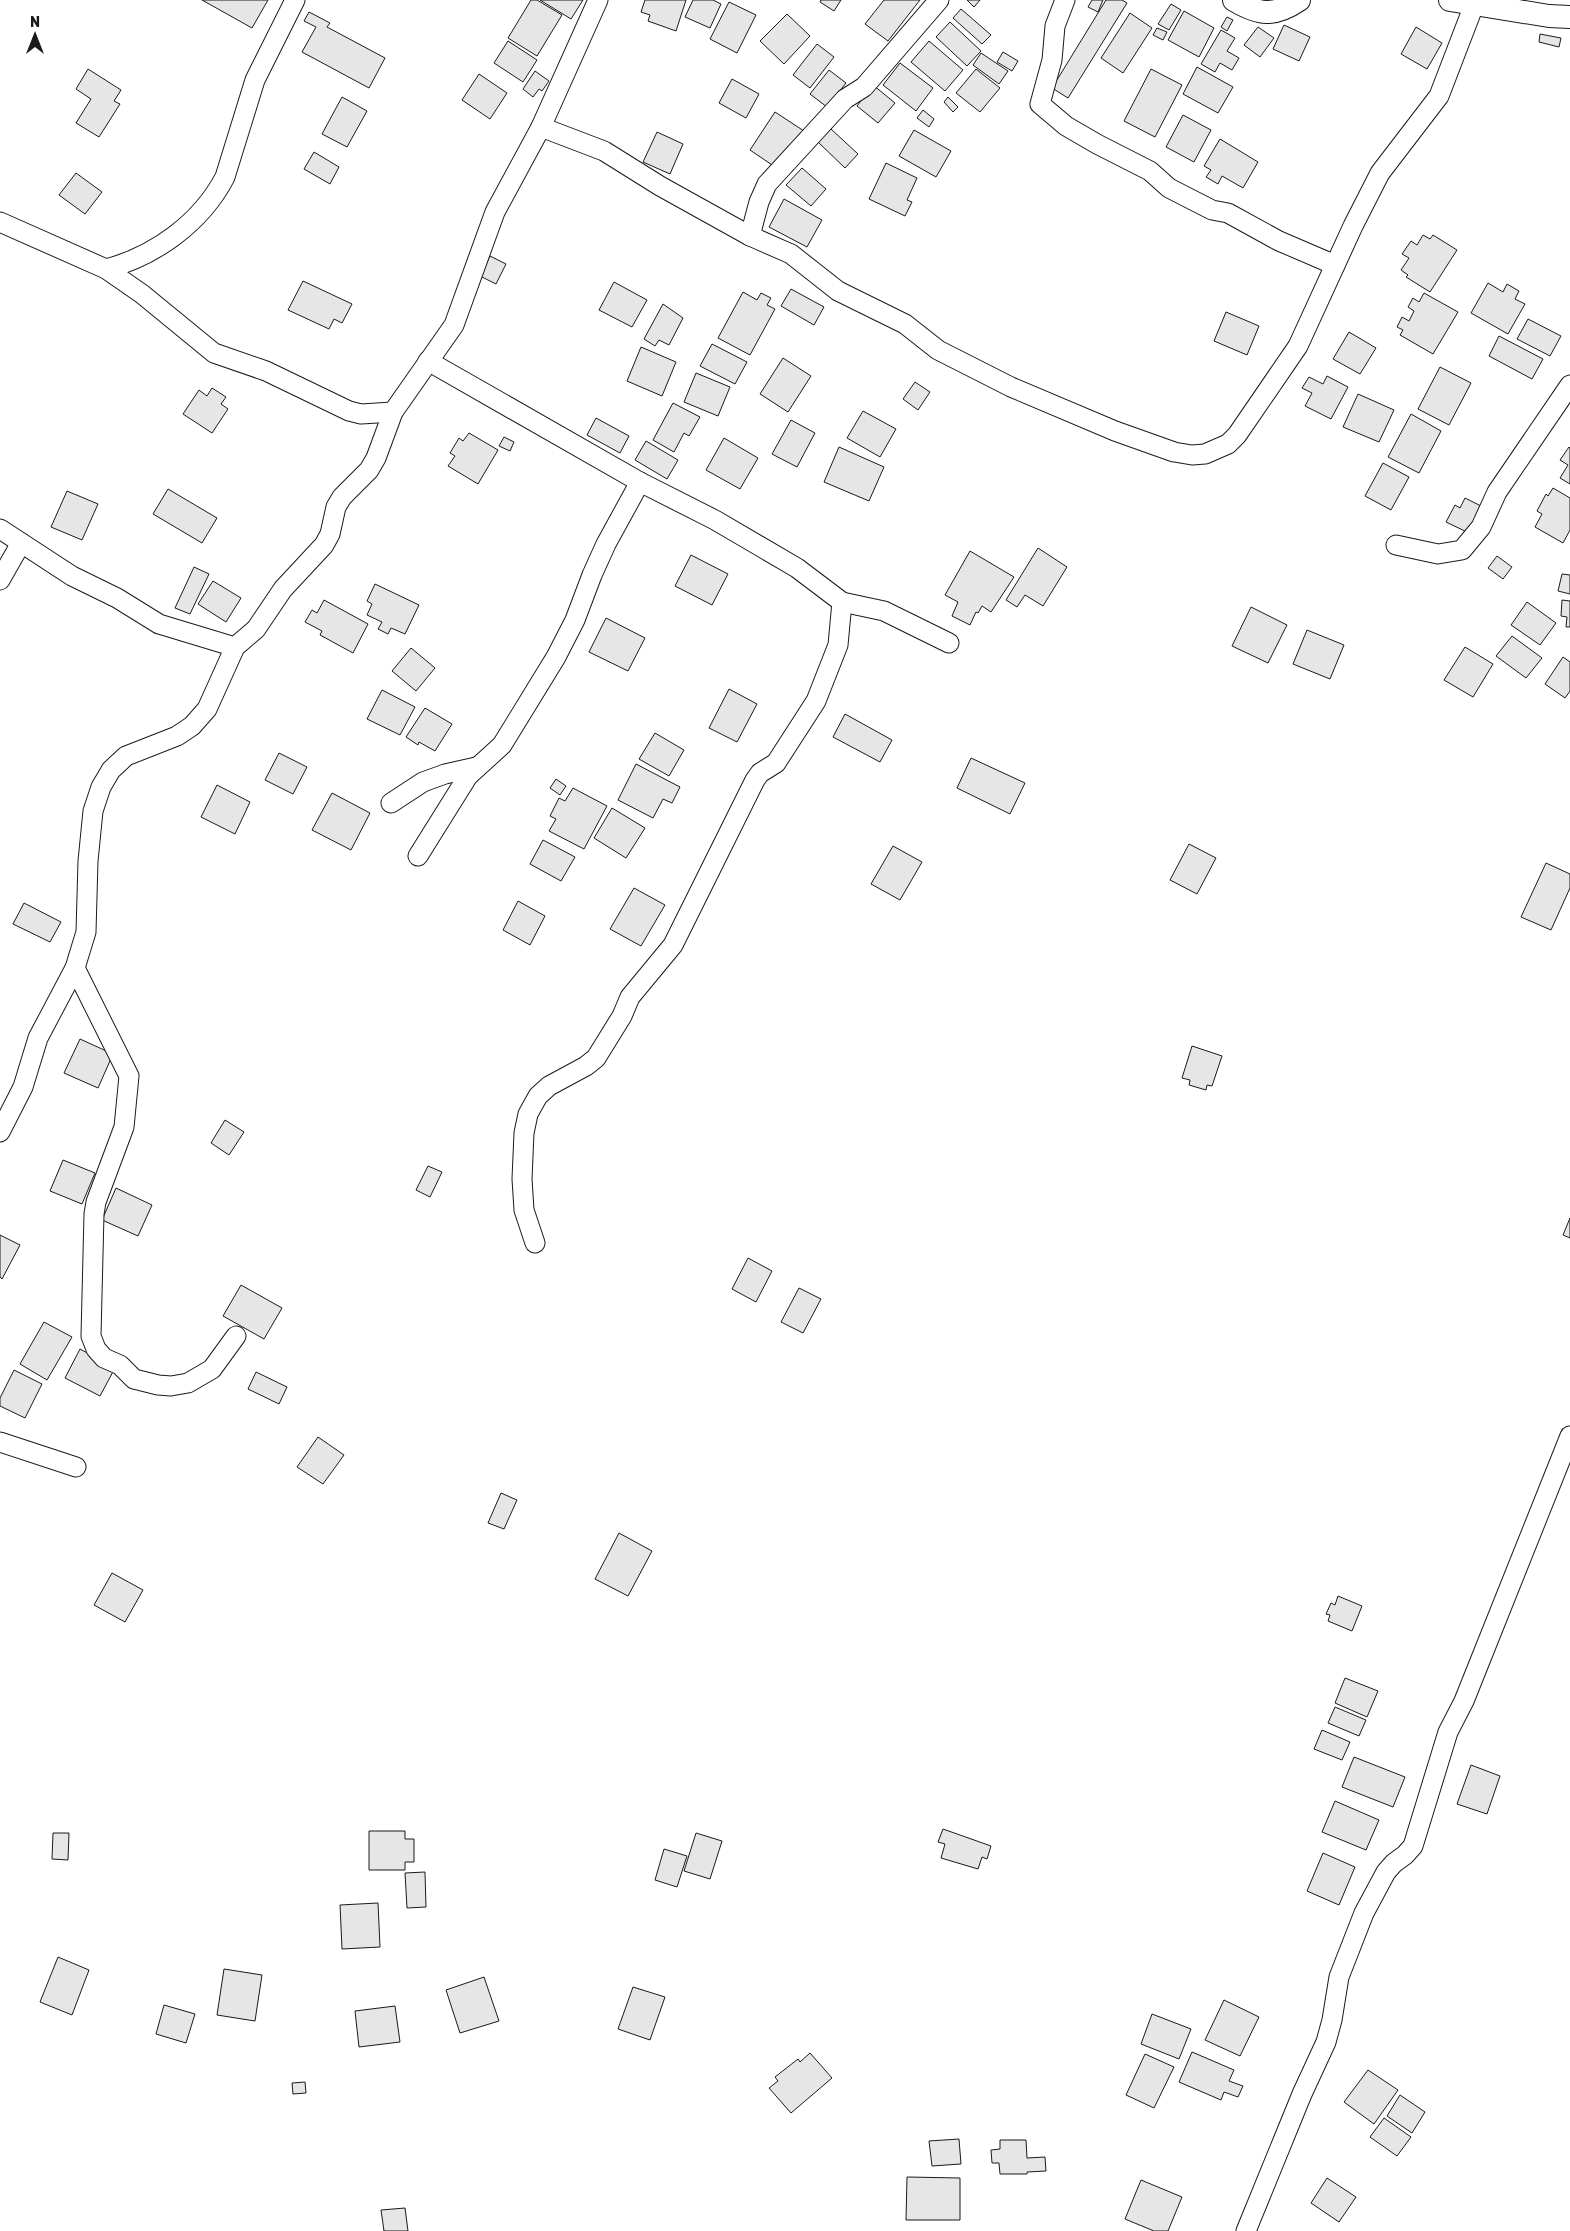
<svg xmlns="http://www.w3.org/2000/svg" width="1570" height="2231" viewBox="0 0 1570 2231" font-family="Rubik,sans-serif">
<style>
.building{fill:#e6e6e6;stroke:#1a1a1a}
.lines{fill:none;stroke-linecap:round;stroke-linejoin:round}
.minor-casing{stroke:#1a1a1a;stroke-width:21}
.tertiary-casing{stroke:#1a1a1a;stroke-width:24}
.minor{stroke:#fff;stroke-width:19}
.tertiary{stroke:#fff;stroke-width:22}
</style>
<rect width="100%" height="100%" fill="#fff"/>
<g class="building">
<polygon points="202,0 268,0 252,28"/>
<polygon points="531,0 537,0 562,15 537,56 508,38"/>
<polygon points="540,0 583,0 571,19"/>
<polygon points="645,0 686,0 676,31 648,21 650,15 641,12"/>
<polygon points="693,0 713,0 721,4 710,28 685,17"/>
<polygon points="821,0 841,0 834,11 820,2"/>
<polygon points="884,0 920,0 888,41 865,24"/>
<polygon points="967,0 980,0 974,7"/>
<polygon points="1092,0 1103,0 1098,12 1088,7"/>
<polygon points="1106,0 1122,0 1127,3 1068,98 1052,88"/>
<polygon points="729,2 756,15 737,53 710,39"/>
<polygon points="1171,4 1181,10 1169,30 1158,24"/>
<polygon points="961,9 991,35 982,44 953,18"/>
<polygon points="1184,11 1214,28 1199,57 1168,40"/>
<polygon points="309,12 330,23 327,27 385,58 369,88 302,52 316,27 304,21"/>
<polygon points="1130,13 1152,28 1123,73 1101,58"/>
<polygon points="787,14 810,36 784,64 760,41"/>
<polygon points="1227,17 1233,20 1227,31 1221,27"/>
<polygon points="950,22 981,51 967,66 936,37"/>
<polygon points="1284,25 1310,37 1299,61 1273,49"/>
<polygon points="1258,27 1274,38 1260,57 1244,45"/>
<polygon points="1416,27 1442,43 1427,69 1401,54"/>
<polygon points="1157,28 1167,32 1163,40 1153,35"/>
<polygon points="1221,30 1235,38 1227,51 1239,58 1232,70 1220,63 1215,72 1201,64"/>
<polygon points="1540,34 1561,38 1559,47 1539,42"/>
<polygon points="508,41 537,60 523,82 494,63"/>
<polygon points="929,41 963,70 945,91 911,62"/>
<polygon points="817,44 834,57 810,88 793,75"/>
<polygon points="1003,52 1018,61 1012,71 997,62"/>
<polygon points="981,53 1008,71 999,84 973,65"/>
<polygon points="900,63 933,88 916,111 883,85"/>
<polygon points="1197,67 1233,87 1218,113 1183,94"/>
<polygon points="88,69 121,90 114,101 120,104 99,137 76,123 91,99 76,89"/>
<polygon points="976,69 1000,88 980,112 956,93"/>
<polygon points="1151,69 1182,85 1155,137 1124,121"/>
<polygon points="829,70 846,83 827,107 810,94"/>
<polygon points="535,71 549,81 542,91 539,89 533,97 523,89"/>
<polygon points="479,74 507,93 490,119 462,100"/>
<polygon points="732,79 759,94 746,118 719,103"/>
<polygon points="873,85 895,103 878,123 857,106"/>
<polygon points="342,97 367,111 347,147 322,134"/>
<polygon points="948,97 958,107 953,112 944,102"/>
<polygon points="923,110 934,119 929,127 917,118"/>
<polygon points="775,112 804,131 778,169 750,150"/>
<polygon points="1183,115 1211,130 1194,162 1166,147"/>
<polygon points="831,129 858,154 845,168 818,142"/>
<polygon points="914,130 951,151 936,177 899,156"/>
<polygon points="657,132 683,144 670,174 643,162"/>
<polygon points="1220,139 1258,162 1243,188 1222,176 1218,184 1206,177 1211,170 1204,166"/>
<polygon points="314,152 339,167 330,184 304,169"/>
<polygon points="886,163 917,178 907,200 912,202 905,216 869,199"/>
<polygon points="802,168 826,189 811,206 786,185"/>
<polygon points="76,173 102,192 85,214 59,195"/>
<polygon points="784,199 822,220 807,247 769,227"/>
<polygon points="1423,235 1430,239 1433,235 1457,250 1430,292 1406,277 1408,275 1401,270 1409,258 1402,254 1411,241 1417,245"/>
<polygon points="490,256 506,264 496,284 480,276"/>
<polygon points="303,281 352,304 342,323 334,319 329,329 288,310"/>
<polygon points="614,282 647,300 632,327 599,310"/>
<polygon points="1488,283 1503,292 1507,284 1519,291 1515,299 1525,304 1508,334 1471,313"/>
<polygon points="791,289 824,307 814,325 781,306"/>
<polygon points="743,292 757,300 761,293 771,298 767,305 775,309 750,355 718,338"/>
<polygon points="1424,293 1458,312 1433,354 1400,335 1403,330 1397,327 1402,317 1409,321 1414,311 1408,307 1413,298 1419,302"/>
<polygon points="663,304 683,318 669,345 659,340 655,346 644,339"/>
<polygon points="1226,312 1259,326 1247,355 1214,341"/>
<polygon points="1528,319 1561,336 1550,356 1517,339"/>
<polygon points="1349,332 1376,348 1360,374 1333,359"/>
<polygon points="1499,336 1543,359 1532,379 1489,356"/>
<polygon points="712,344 747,362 735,384 700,366"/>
<polygon points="641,347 676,362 662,396 627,381"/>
<polygon points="783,358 811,376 788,412 760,394"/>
<polygon points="1440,367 1471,383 1449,425 1418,409"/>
<polygon points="696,373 730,387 718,416 684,402"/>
<polygon points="1327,376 1348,387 1331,419 1305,406 1312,393 1302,388 1309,377 1323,384"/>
<polygon points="915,382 930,392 918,410 903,399"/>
<polygon points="212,388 226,397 221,404 228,409 212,433 183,414 199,390 207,396"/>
<polygon points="1358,394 1394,410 1379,442 1343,427"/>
<polygon points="673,403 700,417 689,436 684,433 674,452 653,440"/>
<polygon points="863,411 896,429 880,457 847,438"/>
<polygon points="1411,414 1441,431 1419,473 1388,457"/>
<polygon points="596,418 629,436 620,453 587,435"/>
<polygon points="791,420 815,433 797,467 772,454"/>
<polygon points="469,433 498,450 478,484 448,466 455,456 450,453 459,438 463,441"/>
<polygon points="504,437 514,442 510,451 499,446"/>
<polygon points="724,438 758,458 740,489 706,470"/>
<polygon points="646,441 678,460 667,479 635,460"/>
<polygon points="839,447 884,467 869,501 824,482"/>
<polygon points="1569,447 1570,448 1570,484 1560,478 1568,465 1560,460"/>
<polygon points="1383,463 1409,477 1391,510 1365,496"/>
<polygon points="1553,488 1570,498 1570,530 1563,543 1535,527 1542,514 1537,511 1546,494 1548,496"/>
<polygon points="168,489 217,518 202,543 153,514"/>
<polygon points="67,491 98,504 82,540 51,527"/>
<polygon points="1465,498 1483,507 1469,533 1446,522 1455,505 1460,508"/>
<polygon points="1038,548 1067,567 1043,606 1025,595 1017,607 1006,600"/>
<polygon points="970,551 1014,577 991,612 982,606 978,613 976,612 970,625 952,616 958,602 945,595"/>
<polygon points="691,555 728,574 712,605 675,586"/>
<polygon points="1497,556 1512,567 1503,579 1488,568"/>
<polygon points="194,567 209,574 190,614 175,608"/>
<polygon points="1562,574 1570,575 1570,594 1558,591"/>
<polygon points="213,581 241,598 226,622 198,604"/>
<polygon points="375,584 419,605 405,634 391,628 388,634 378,629 382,622 367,615 372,604 367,601"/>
<polygon points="324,600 368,624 353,653 320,635 322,631 305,622 312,610 317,613"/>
<polygon points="1562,600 1570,601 1570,627 1566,627 1567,617 1561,616"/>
<polygon points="1527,602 1556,623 1540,645 1511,625"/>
<polygon points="1251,607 1287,625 1268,663 1232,646"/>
<polygon points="606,618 645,638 628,671 589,652"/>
<polygon points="1307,630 1344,645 1330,679 1293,664"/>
<polygon points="1512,636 1542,658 1526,678 1496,656"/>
<polygon points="1465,647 1493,664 1473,697 1444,680"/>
<polygon points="411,648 435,668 416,691 392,671"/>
<polygon points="1563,657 1570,662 1570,691 1565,698 1545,684"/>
<polygon points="729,689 757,704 737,742 709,728"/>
<polygon points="382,690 415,707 400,735 367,719"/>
<polygon points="425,708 452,724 435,751 419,742 418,745 406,737"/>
<polygon points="845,714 892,740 880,762 833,737"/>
<polygon points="655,733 684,750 669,776 639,759"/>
<polygon points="279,753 307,767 293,794 265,780"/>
<polygon points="971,758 1025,783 1010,814 957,788"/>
<polygon points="636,764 680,787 672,803 663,799 653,818 618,800"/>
<polygon points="556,779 566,786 560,795 550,788"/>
<polygon points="217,785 250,802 235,834 201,817"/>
<polygon points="573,788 607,806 584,849 549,831 556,819 550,816 559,798 565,801"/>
<polygon points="332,793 370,813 351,850 312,830"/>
<polygon points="612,808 645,828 626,858 594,838"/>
<polygon points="543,840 575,857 561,881 530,864"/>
<polygon points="1189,844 1216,858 1197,894 1170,880"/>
<polygon points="893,846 922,862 900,900 871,884"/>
<polygon points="1546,863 1570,874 1570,888 1551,930 1521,917"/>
<polygon points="634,888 665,905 641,946 610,929"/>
<polygon points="518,901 545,916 530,945 503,930"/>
<polygon points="24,903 61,922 50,942 13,924"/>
<polygon points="80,1039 113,1054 98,1088 64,1073"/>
<polygon points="1192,1046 1222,1056 1212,1086 1207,1085 1206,1090 1189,1085 1190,1080 1182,1078"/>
<polygon points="225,1120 244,1132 229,1155 211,1143"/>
<polygon points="63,1160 95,1173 82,1204 50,1191"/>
<polygon points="428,1166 442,1172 430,1197 416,1190"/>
<polygon points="116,1188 152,1205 138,1236 102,1220"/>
<polygon points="1570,1218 1570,1238 1563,1235"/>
<polygon points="0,1235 20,1245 2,1279 0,1277"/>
<polygon points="748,1258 772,1271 756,1302 732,1289"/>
<polygon points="241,1285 282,1308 264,1339 223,1316"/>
<polygon points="799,1288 821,1299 803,1333 781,1322"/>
<polygon points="44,1322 72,1337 47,1380 20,1364"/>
<polygon points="80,1349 115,1368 100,1396 65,1378"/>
<polygon points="14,1370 42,1384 25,1418 0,1406 0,1398"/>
<polygon points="256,1372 287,1387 279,1404 248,1389"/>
<polygon points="318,1437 344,1455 323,1484 297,1467"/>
<polygon points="501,1493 517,1500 504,1529 488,1523"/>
<polygon points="619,1533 652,1551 628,1596 595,1579"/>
<polygon points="112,1573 143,1590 125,1622 94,1605"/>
<polygon points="1338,1596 1362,1606 1352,1631 1328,1621 1330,1615 1326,1614 1331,1603 1335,1605"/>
<polygon points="1345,1678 1378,1691 1367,1717 1335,1703"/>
<polygon points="1335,1707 1366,1720 1359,1736 1328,1723"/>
<polygon points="1322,1730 1350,1742 1342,1760 1314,1749"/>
<polygon points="1354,1757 1405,1777 1393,1807 1342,1787"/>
<polygon points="1471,1765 1500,1776 1487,1814 1457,1804"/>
<polygon points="1335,1801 1379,1820 1366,1850 1322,1832"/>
<polygon points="943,1829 991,1846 987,1859 982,1857 978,1869 941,1858 945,1844 938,1842"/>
<polygon points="369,1831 405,1831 405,1839 414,1839 414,1862 405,1862 405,1870 369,1870"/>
<polygon points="53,1833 69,1833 68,1860 52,1859"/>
<polygon points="696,1833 722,1841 710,1879 684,1871"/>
<polygon points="664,1849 687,1856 677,1887 655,1880"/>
<polygon points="1323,1853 1355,1867 1339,1905 1307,1891"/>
<polygon points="425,1872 426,1907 407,1908 405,1873"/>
<polygon points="378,1903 380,1947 342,1949 340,1905"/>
<polygon points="58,1957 89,1970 72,2015 40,2002"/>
<polygon points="224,1969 262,1975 255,2021 217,2015"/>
<polygon points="484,1977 499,2021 460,2033 446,1990"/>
<polygon points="633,1987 665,1997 650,2040 618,2029"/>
<polygon points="1224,2000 1259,2017 1240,2056 1205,2040"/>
<polygon points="164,2005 195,2014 186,2043 156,2034"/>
<polygon points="395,2006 400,2042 359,2047 355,2011"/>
<polygon points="1152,2014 1191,2029 1179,2059 1141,2044"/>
<polygon points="1192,2052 1234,2070 1229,2081 1243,2086 1238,2097 1224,2092 1221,2100 1179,2082"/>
<polygon points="810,2053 832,2078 791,2113 769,2088 778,2081 775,2077 798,2059 800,2062"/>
<polygon points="1145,2054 1174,2067 1154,2108 1126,2095"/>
<polygon points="1368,2070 1398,2090 1374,2124 1344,2102"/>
<polygon points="305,2082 306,2093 293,2094 292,2083"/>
<polygon points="1400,2095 1425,2112 1412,2133 1387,2116"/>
<polygon points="1384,2118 1411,2137 1397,2156 1370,2137"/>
<polygon points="959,2139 961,2164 932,2166 929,2141"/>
<polygon points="1000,2140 1026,2140 1027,2158 1045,2157 1046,2171 1027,2172 1027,2174 1000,2174 999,2163 992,2163 991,2150 1000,2149"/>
<polygon points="907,2177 960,2178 960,2220 906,2220"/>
<polygon points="1327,2178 1356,2197 1339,2222 1311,2203"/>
<polygon points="1141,2180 1182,2197 1168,2231 1154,2231 1125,2219"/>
<polygon points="405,2208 408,2231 384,2231 381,2210"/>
</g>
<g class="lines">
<g class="minor-casing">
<g id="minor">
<polyline points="1065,0 1055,26 1052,60 1040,104 1066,126 1097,144 1150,171 1169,188 1212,210 1228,213 1279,241 1335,265"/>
<polyline points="541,127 604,151 660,186 750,236 791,254 838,291 905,324 938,350 1011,387 1115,431 1174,452 1192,455 1205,454 1228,444 1237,435 1298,346 1353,226 1380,173 1439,96 1474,5"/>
<polyline points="0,222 106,269 142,294 214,353 266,371 349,411 361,414 393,412"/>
<polyline points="750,236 759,202 767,184 845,99 864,87 939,0"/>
<path d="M106 269C155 256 201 223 225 177L255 80 295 0"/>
<polyline points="428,361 640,482 715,520 797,568 842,602 884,611 949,643"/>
<polyline points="0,529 72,576 117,598 159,624 235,647"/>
<polyline points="1396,545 1438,554 1462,550 1481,527 1497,492 1570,385"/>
<polyline points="0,580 21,543"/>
<polyline points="391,803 423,782 445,774 476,767"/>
<polyline points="418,856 468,776 502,745 556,657 575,620 592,575 606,544 640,482"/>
<polyline points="75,968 129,1076 124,1127 96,1202 94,1214 91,1336 96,1349 104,1358 120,1365 134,1379 158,1385 171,1386 188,1383 212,1369 236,1336"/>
<polyline points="0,1132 23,1087 38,1038 75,968 86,932 88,861 93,811 101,787 111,770 126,756 177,736 192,726 207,709 235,647 256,629 283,589 324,545 330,534 336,507 342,497 369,470 376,458 393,412 454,325 495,212 541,127 598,0"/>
<polyline points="535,1243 524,1210 522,1179 524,1133 528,1114 538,1096 549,1086 586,1066 596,1058 622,1016 630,997 673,945 755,780 760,773 776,763 816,701 838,645 842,602"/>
<polyline points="0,1442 76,1467"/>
<polyline points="1246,2231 1302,2094 1326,2042 1332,2020 1339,1977 1364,1913 1386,1872 1394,1863 1405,1855 1413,1846 1448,1732 1464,1701 1570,1436"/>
</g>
</g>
<g class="tertiary-casing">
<g id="tertiary">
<path d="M1234 0C1259 15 1274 17 1299 0"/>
<polyline points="1450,0 1549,16 1570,17"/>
</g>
</g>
<use href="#minor" class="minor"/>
<use href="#tertiary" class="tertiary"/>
</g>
<g transform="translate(35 35)" stroke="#ffffff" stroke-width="4" paint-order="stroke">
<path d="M0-4L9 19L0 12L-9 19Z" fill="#1a1a1a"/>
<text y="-8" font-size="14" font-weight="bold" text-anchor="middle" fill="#1a1a1a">N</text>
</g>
</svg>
